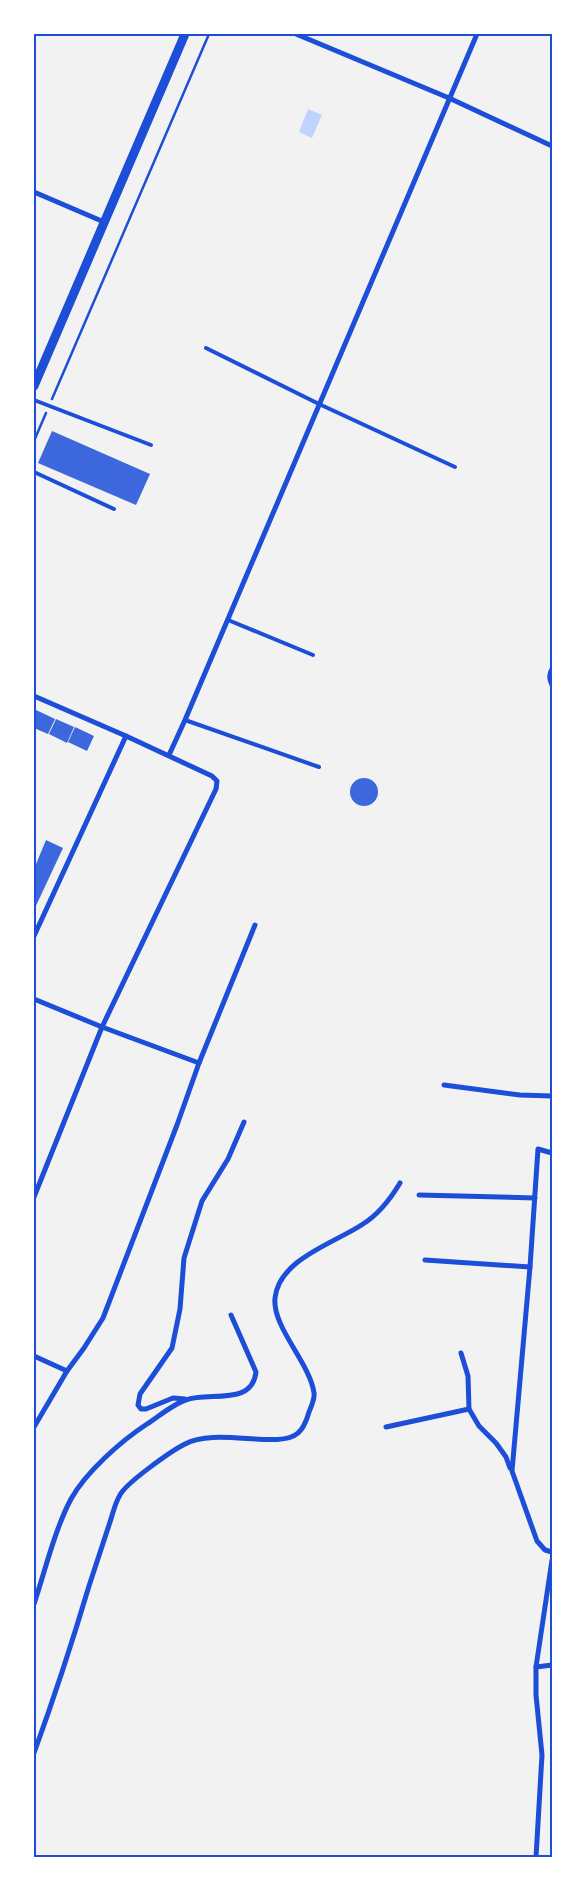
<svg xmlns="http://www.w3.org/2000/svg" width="586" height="1891" viewBox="0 0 586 1891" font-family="'Titillium Web',sans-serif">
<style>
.water{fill:#bfd3fe}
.building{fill:#3d67dc}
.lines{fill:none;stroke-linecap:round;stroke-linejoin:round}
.path{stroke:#1d4ed8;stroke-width:2.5}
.service{stroke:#1d4ed8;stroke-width:4}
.minor{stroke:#1d4ed8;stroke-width:5}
.tertiary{stroke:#1d4ed8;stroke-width:9}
.neatline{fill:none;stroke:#1d4ed8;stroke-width:2}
</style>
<rect width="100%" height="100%" fill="#f2f2f2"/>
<polygon class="water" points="308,109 322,115 312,138 299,132"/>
<g class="building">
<polygon points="52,431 150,474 136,505 38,463"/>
<polygon points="34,709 55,719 48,734 34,728"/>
<polygon points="56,719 74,727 67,743 49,734"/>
<polygon points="75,727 94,736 87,751 68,742"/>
<circle cx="364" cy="792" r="14"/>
<polygon points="46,840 63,848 34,910 34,869"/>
</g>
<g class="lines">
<g class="path">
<polyline points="52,399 209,34"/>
<polyline points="34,441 46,413"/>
</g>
<g class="service">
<polyline points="206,348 319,404 455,467"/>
<polyline points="34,400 151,445"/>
<polyline points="34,472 114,509"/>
<polyline points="228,620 313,655"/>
<polyline points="185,720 319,767"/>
</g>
<g class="minor">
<polyline points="296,34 449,98 552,146"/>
<polyline points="34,192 104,222"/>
<path d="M552 669C549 674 549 679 552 685"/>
<polyline points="34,696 126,736 212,776 217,781 216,789 102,1027 34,1197"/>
<polyline points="169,755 185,720 477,34"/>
<polyline points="34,936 126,736"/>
<polyline points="34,999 102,1027 199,1063"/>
<polyline points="444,1085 520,1095 552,1096"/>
<polyline points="552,1153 538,1149 530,1267 512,1471 537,1541 545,1550 552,1552"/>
<polyline points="419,1195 535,1198"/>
<polyline points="425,1260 530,1267"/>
<polyline points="461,1353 468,1376 469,1409 479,1426 496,1443 506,1457 510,1468"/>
<polyline points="34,1356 67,1371"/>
<polyline points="185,1399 173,1398 146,1409 141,1409 138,1405 140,1394 172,1348 180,1309 184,1258 202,1201 228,1159 244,1122"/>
<polyline points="34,1427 67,1371 84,1348 103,1318 177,1125 199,1063 255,925"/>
<polyline points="386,1427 469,1409"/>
<path d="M34 1604C45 1571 55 1529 71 1499 86 1472 121 1441 147 1424 158 1417 173 1404 186 1400 208 1391 252 1407 256 1372L231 1315"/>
<polyline points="536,1667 552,1665"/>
<path d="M34 1753C54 1698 72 1643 89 1586 96 1565 103 1543 110 1522 113 1513 115 1503 120 1495 126 1483 171 1451 185 1444 215 1427 280 1450 298 1433 303 1429 307 1419 309 1412 311 1407 315 1399 314 1393 310 1363 272 1327 275 1298 279 1259 335 1243 363 1224 379 1214 391 1198 400 1183"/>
<polyline points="536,1857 542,1755 536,1695 536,1667 552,1560"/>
</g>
<polyline class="tertiary" points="34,386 185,34"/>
</g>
<rect width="586" height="1891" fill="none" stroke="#ffffff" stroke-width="70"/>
<rect x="35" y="35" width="516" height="1821" class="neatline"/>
</svg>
